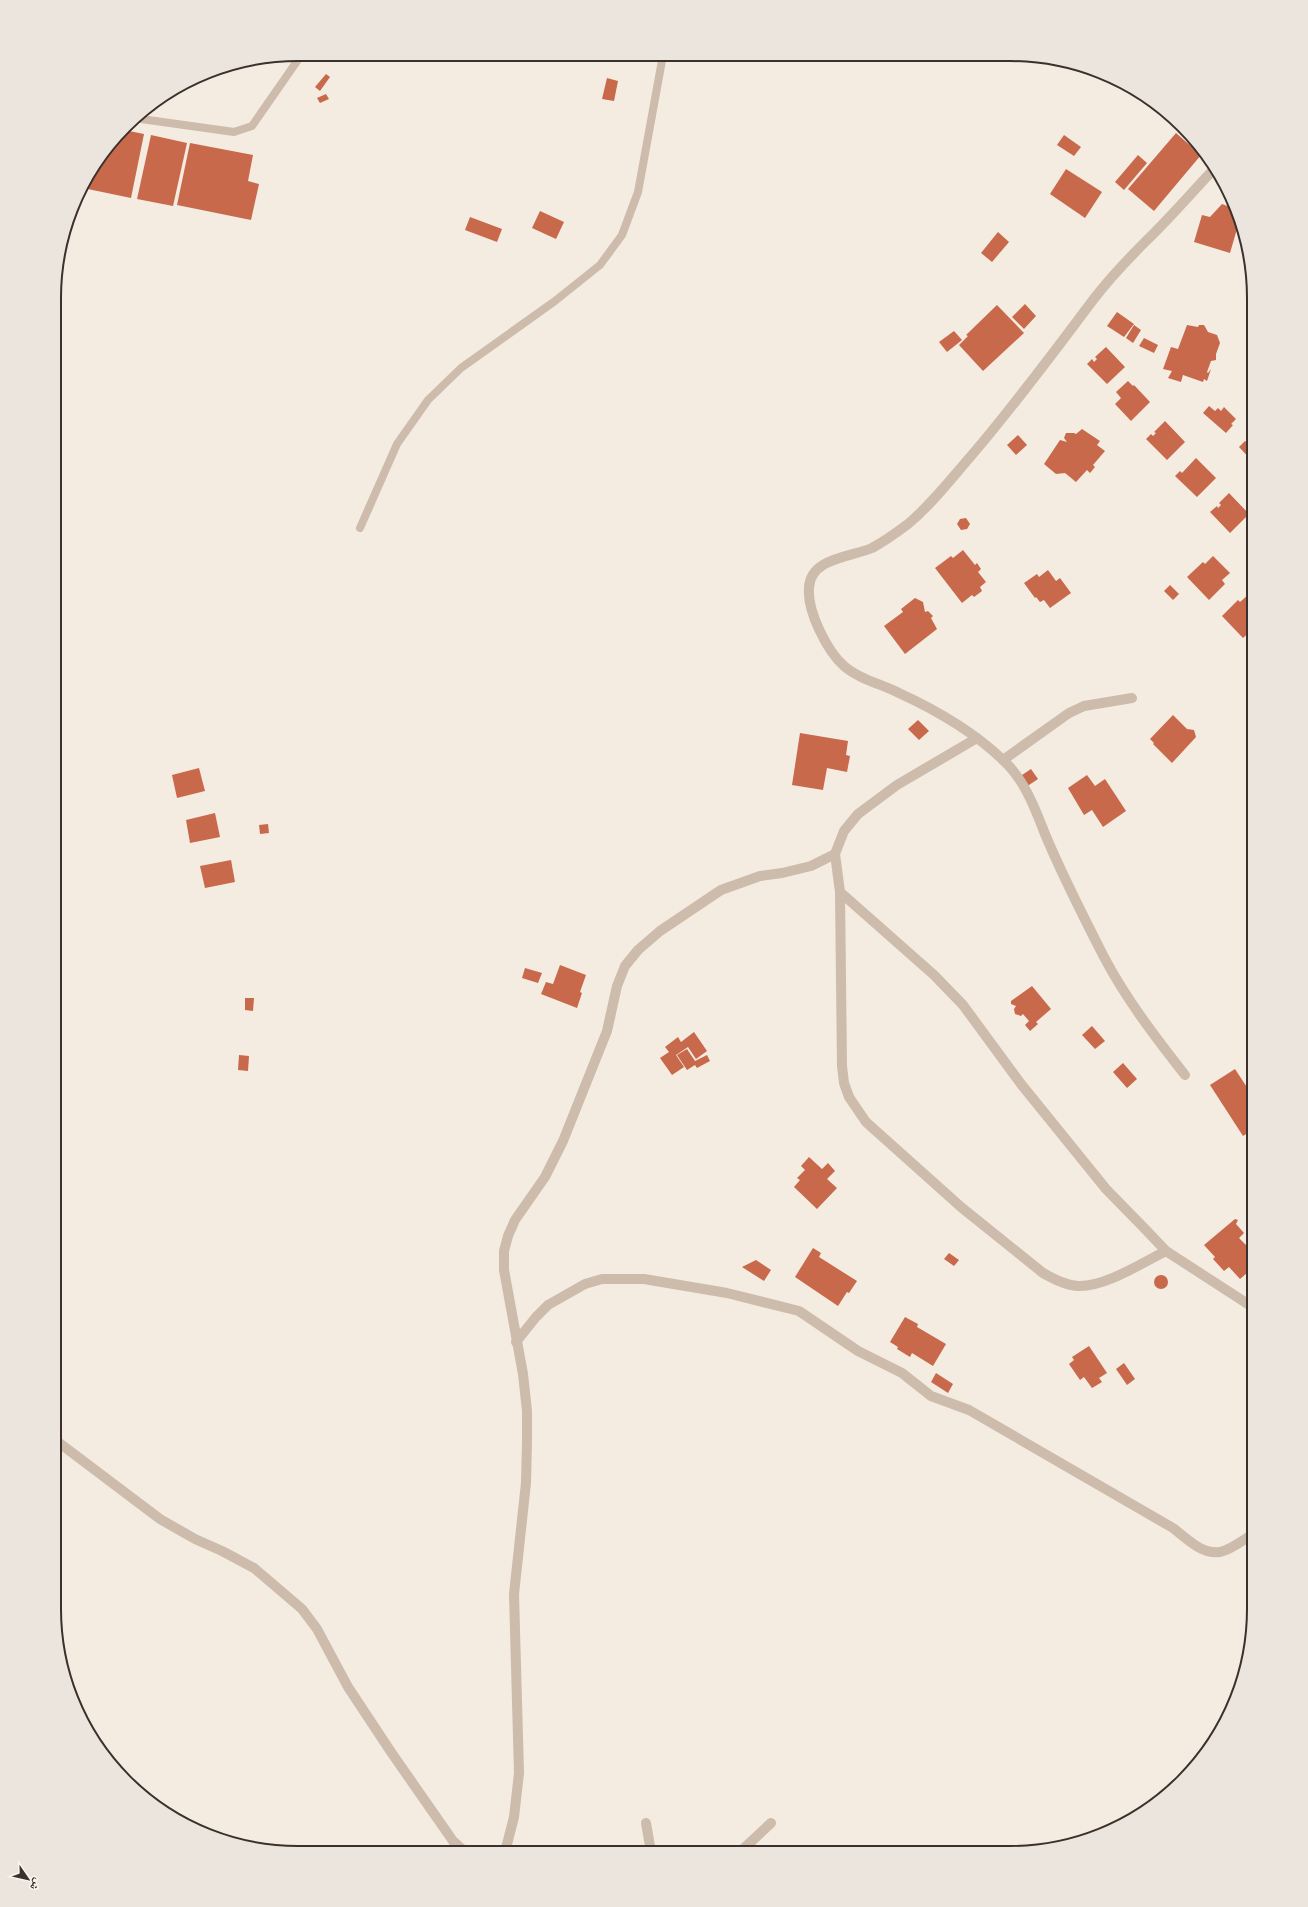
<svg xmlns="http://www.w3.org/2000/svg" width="1308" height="1907" viewBox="0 0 1308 1907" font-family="'IBM Plex Sans','Noto Naskh Arabic',sans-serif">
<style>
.building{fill:#c8694b}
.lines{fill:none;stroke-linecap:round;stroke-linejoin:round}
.lane{stroke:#cdbbac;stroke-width:8}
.street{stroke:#cdbbac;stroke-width:10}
.rim{fill:none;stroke:#3b302b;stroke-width:2}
</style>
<rect width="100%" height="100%" fill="#f4ebe1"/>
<g class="building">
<polygon points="326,74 330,77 320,91 315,87"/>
<polygon points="607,78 618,81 614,101 602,99"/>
<polygon points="326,94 329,99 320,103 317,98"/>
<polygon points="124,130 144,134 131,198 83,188 87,176"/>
<polygon points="1176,133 1201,155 1154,211 1128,189"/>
<polygon points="151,135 187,143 173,206 137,199"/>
<polygon points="1064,135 1081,147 1074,156 1057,145"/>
<polygon points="190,143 253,155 248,181 259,184 251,220 177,205"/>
<polygon points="1138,155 1147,163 1124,190 1115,182"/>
<polygon points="1066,169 1102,192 1085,218 1050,194"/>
<polygon points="1222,204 1235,209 1239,222 1230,253 1194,242 1202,215 1210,217"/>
<polygon points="540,211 564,222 556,239 532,228"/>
<polygon points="470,217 502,229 497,242 465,230"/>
<polygon points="998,232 1009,242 992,262 981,253"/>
<polygon points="1246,240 1249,250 1250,254 1243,253"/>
<polygon points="1025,304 1036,316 1024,329 1012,317"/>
<polygon points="997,305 1024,333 983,371 959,345 968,336 966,335"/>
<polygon points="1117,312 1134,324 1124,337 1107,326"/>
<polygon points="1134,325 1141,330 1133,343 1126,338"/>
<polygon points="1187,325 1198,327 1199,325 1204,325 1208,332 1217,335 1220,343 1216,354 1216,360 1211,361 1207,372 1208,373 1211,369 1207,381 1204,379 1203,382 1183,375 1181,382 1168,378 1172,371 1163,369 1171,347 1178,349"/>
<polygon points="954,331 962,340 947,352 939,342"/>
<polygon points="1144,338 1158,345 1154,353 1139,346"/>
<polygon points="1106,347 1125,367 1107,384 1087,364 1092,359 1094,362 1097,359 1095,357"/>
<polygon points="1128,381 1133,386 1134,385 1150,402 1131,421 1115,404 1121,398 1116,392"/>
<polygon points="1209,406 1215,411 1218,408 1221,411 1224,407 1236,419 1231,424 1233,425 1226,433 1203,413"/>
<polygon points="1165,421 1185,442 1167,460 1146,439 1151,434 1153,436 1156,433 1154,432"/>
<polygon points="1082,429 1100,441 1097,445 1105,451 1093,465 1095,467 1090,473 1087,470 1076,482 1065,473 1056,474 1044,464 1060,440 1067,442 1064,438 1066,433 1074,433 1076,434"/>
<polygon points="1018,435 1027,445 1016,455 1007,445"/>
<polygon points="1245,441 1254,446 1254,463 1239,447"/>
<polygon points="1196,458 1216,478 1197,497 1175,476 1180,471 1182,473"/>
<polygon points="1229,493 1249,514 1230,533 1210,512 1217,506 1218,508 1221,505 1219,503"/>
<polygon points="966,518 970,524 967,529 961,530 957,524 960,519"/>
<polygon points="963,550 975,565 977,563 981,569 978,572 986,582 980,587 982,591 974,597 972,595 962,603 935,568 951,556 953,558"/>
<polygon points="1213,556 1230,573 1222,580 1225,584 1209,600 1187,577 1203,562 1205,564"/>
<polygon points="1048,570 1056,581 1060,578 1071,593 1050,608 1044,600 1040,602 1036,597 1035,598 1024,583 1037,574 1039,577"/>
<polygon points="1170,585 1179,594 1173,600 1164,591"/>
<polygon points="1248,595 1254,601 1254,628 1243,638 1222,616 1238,600 1240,602"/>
<polygon points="915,598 923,602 925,612 928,611 933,616 931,618 937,629 905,654 884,626 903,612 901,609"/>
<polygon points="1173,715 1187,729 1194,730 1196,737 1172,763 1153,744 1154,743 1150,739"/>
<polygon points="918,720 929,731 919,740 908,729"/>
<polygon points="800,733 848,741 846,755 850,756 847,772 827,768 823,790 792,785"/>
<polygon points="199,768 205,791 177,798 172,775"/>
<polygon points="1031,769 1038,779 1026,787 1019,777"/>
<polygon points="1087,775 1095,786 1105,779 1126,811 1103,827 1092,810 1084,815 1068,788"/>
<polygon points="215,813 220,837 190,843 186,820"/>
<polygon points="268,824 269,833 260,834 259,825"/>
<polygon points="231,860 235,882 205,888 200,866"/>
<polygon points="560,965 586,975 580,992 582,993 577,1008 541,994 546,982 553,984"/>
<polygon points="525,968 542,973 538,983 522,978"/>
<polygon points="1032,986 1051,1009 1036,1022 1038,1024 1030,1031 1025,1025 1029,1021 1023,1014 1021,1016 1015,1014 1014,1009 1016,1006 1011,1004 1011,1001"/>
<polygon points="245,998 254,998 253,1011 245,1010"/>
<polygon points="1092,1026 1105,1041 1095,1049 1082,1035"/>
<polygon points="694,1032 707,1051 696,1059 688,1047 676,1055 684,1067 672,1075 660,1058 669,1052 665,1047 678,1037 681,1042"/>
<polygon points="687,1049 695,1061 707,1055 710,1061 697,1068 695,1065 687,1070 677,1055"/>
<polygon points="239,1055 249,1056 248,1071 238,1070"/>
<polygon points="1123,1063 1137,1079 1127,1088 1113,1072"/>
<polygon points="1235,1069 1254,1098 1254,1129 1243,1136 1210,1085"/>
<polygon points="809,1157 822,1169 828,1163 835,1171 827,1179 837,1188 817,1209 794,1187 800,1180 797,1178 805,1170 801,1166"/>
<polygon points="1235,1219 1238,1220 1236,1224 1244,1233 1239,1238 1246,1245 1251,1240 1254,1243 1254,1274 1250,1275 1247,1273 1240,1279 1229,1267 1224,1271 1213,1259 1215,1257 1204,1245"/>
<polygon points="813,1248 821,1253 819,1257 857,1281 849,1293 847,1292 838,1306 795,1277"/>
<polygon points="949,1253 959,1260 954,1266 944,1259"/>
<polygon points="756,1260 771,1270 764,1281 742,1267"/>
<circle cx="1161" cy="1282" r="7"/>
<polygon points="905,1317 918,1324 917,1327 946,1344 933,1366 912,1353 910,1357 897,1349 898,1347 890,1342"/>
<polygon points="1089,1346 1107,1373 1099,1378 1102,1382 1092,1388 1084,1377 1080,1380 1069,1364 1074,1360 1072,1357"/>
<polygon points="1124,1363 1135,1379 1127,1385 1116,1369"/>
<polygon points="936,1373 953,1384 948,1393 931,1382"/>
</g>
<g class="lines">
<g class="lane">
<polyline points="134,118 234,132 252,126 302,54"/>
<polyline points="360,528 397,444 428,400 461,368 555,301 600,265 622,235 638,192 663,55"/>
</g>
<g class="street">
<path d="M977 738 897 785 858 814 844 831 835 854 840 892 842 1066 844 1083 849 1097 866 1122 961 1207 1043 1273C1054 1279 1065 1285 1078 1286 1105 1287 1142 1263 1166 1251"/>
<polyline points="1003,760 1069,713 1084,706 1132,698"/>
<polyline points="840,892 934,975 963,1005 1021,1084 1106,1189 1147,1231 1166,1251 1254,1308"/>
<path d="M1185 1075C1156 1038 1126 999 1104 957 1084 918 1062 875 1045 834 1035 808 1024 779 1003 760 973 731 936 710 899 693 881 684 859 679 844 666 827 651 807 611 809 588 810 558 851 557 872 548 885 541 896 533 908 524 932 504 951 479 971 456 1014 406 1053 353 1093 300 1109 279 1128 259 1147 240 1171 217 1192 192 1215 168"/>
<path d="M516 1342 536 1317 548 1305 585 1284 602 1279H644L727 1293 799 1311 858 1351 902 1373 931 1396 969 1410 1173 1528C1186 1538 1202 1555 1220 1552 1231 1550 1243 1540 1253 1534"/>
<polyline points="54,1439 160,1519 195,1539 222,1551 254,1568 302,1609 317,1629 348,1687 391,1752 453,1841 464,1851"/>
<polyline points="646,1823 651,1852"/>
<polyline points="505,1852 514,1817 519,1773 514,1594 526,1483 527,1442 527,1411 523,1374 504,1270 504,1251 508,1236 515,1220 545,1177 563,1141 607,1031 617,986 625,966 638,950 660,931 721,890 760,876 782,873 811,866 835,854"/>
<polyline points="740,1852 771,1823"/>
</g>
</g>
<path d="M0 0H1308V1907H0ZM298 61H1010A237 237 0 0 1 1247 298V1609A237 237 0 0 1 1010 1846H298A237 237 0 0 1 61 1609V298A237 237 0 0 1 298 61Z" fill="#ece5de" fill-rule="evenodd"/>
<path class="rim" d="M298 61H1010A237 237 0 0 1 1247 298V1609A237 237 0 0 1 1010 1846H298A237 237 0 0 1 61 1609V298A237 237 0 0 1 298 61Z"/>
<g transform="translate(28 1879) rotate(124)" stroke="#fbf5ee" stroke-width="3" paint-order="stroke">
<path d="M0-3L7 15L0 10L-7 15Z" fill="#3b302b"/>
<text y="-6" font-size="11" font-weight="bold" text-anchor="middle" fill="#3b302b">ش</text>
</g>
</svg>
